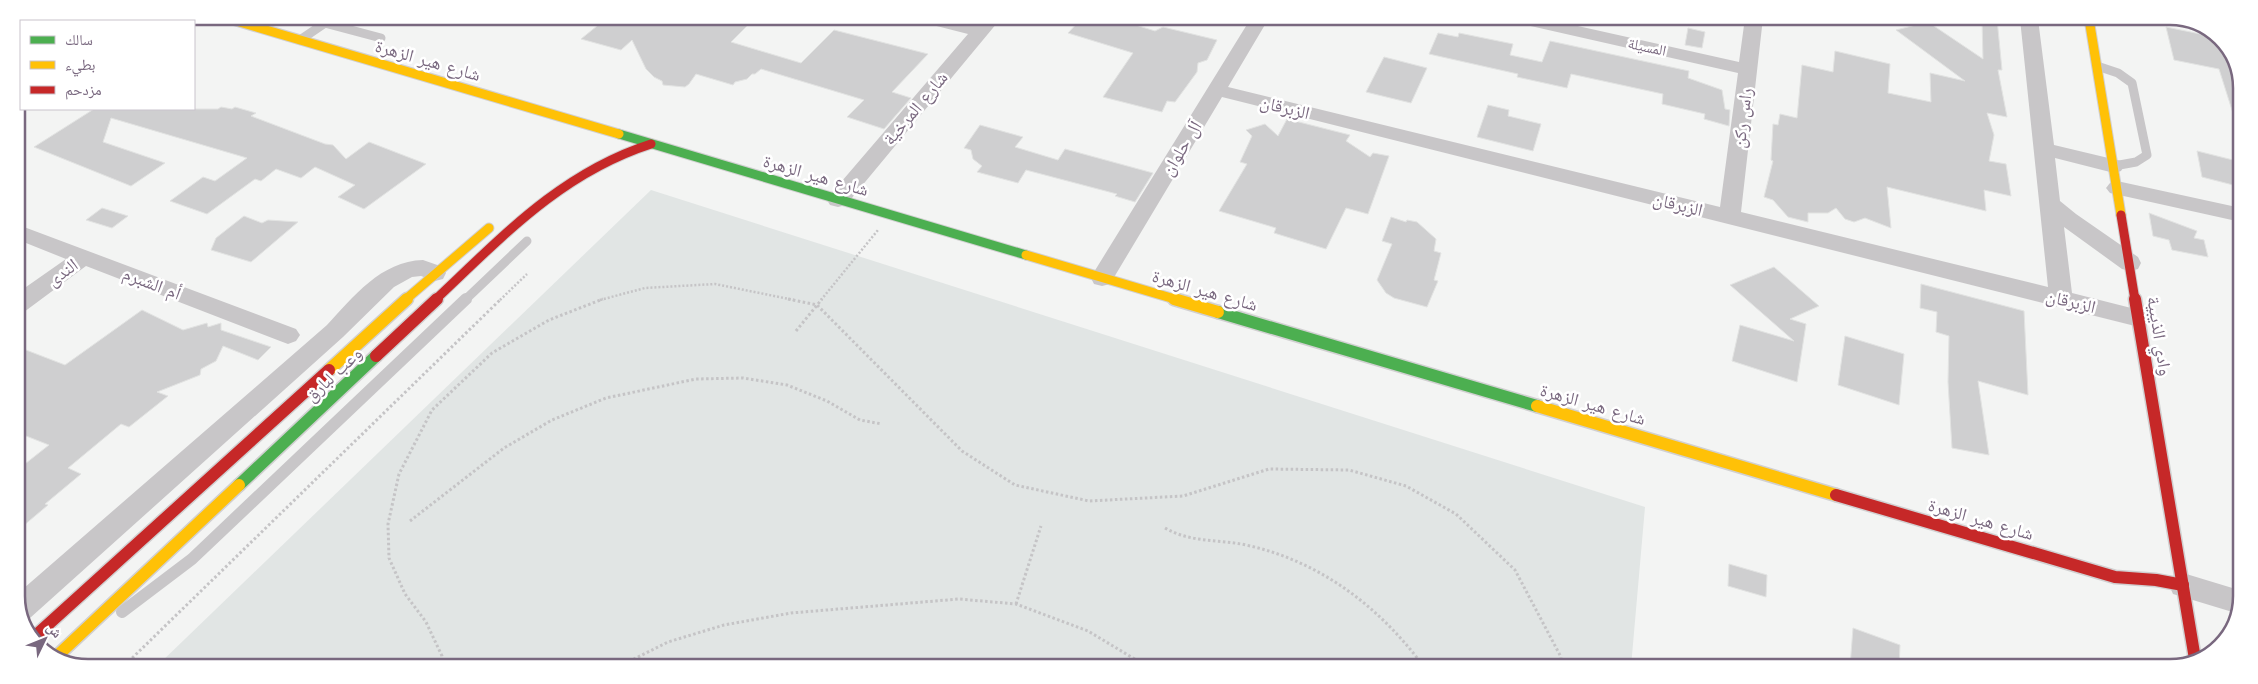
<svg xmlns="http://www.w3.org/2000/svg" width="2258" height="684" viewBox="0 0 2258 684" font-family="'Work Sans','Noto Naskh Arabic',sans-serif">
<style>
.green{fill:#e1e5e4}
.building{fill:#cfcfd0;stroke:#e2e3e2}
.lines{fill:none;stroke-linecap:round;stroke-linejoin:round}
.fast-far1-casing{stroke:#d1d0d1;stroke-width:11}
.fast-casing{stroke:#d1d0d1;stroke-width:15}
.slow-far1-casing{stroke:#d1d0d1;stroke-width:11}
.slow-casing{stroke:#d1d0d1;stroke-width:15}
.jam-far1-casing{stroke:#d1d0d1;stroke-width:11}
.jam-casing{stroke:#d1d0d1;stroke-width:15}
.path-far1{stroke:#c5c4c6;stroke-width:2.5;stroke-dasharray:2 2;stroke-linecap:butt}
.path{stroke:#c5c4c6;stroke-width:3;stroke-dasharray:2.5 2.5;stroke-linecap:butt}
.lane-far1{stroke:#c8c6c8;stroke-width:9}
.lane{stroke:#c8c6c8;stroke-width:12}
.street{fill:#c8c6c8;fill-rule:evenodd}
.fast-far1{stroke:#4caf50;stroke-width:9}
.fast{stroke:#4caf50;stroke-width:12}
.slow-far1{stroke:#ffc107;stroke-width:9}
.slow{stroke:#ffc107;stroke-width:12}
.jam-far1{stroke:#c62828;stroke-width:9}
.jam{stroke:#c62828;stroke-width:12}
.labels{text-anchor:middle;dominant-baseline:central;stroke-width:5;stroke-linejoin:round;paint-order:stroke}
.far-street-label{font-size:15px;fill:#79687f;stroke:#fff}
.street-label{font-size:18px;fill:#79687f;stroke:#fff}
.rim{fill:none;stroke:#79687f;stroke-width:2.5}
</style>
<rect width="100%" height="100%" fill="#f3f4f3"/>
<polygon class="green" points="651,190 1645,507 1631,667 158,665"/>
<g class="building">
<polygon points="608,17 730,17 751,22 731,42 801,63 834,30 928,54 892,92 911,98 884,129 847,117 864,100 761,69 755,74 752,74 747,79 735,82 733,85 696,74 689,84 685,87 663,85 662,81 654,77 646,69 632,40 621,50 581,39"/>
<polygon points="1083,17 1110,17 1155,31 1163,27 1217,40 1207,60 1198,63 1197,72 1175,102 1167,101 1162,112 1103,97 1133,53 1068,33"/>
<polygon points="1982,19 1997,19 2002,70 1998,70 2007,117 1987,113 1994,135 1989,161 2006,164 2011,196 1984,190 1986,211 1887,187 1891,228 1865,218 1854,222 1845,219 1836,208 1828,213 1808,213 1808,222 1788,217 1773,200 1764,197 1773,161 1771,160 1773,124 1778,125 1780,114 1797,118 1802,65 1833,72 1835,51 1890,64 1888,93 1931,102 1930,73 1965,81 1896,30 1928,22 1983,59"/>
<polygon points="2166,27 2215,37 2227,44 2242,83 2241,128 2238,129 2219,69 2174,60"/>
<polygon points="1688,28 1705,32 1702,48 1685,45"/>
<polygon points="1438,33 1458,37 1459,33 1513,44 1510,55 1542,62 1550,41 1689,71 1688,78 1722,90 1725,109 1730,110 1729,126 1704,119 1705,114 1662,104 1663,94 1571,74 1567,88 1517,77 1518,74 1429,54"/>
<polygon points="1384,57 1427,68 1411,103 1366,92"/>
<polygon points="1488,105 1509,110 1508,116 1541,124 1533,151 1477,137"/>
<polygon points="221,107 232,109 235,107 256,113 251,116 325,144 333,145 346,159 369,142 426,164 364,209 338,197 355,185 315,167 301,178 276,169 261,181 255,179 207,214 170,201 203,177 215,181 247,158 111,118 103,142 165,163 131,186 34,147 94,109 218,109"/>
<polygon points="1287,119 1350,135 1346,141 1370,157 1373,153 1389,156 1368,214 1346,208 1326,249 1274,233 1276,228 1219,211 1247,164 1240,162 1252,136 1246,130 1265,124 1278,136"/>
<polygon points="980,125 1023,137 1015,147 1058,160 1065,149 1153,173 1135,202 1115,196 1117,194 1026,170 1018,183 977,172 982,166 973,159 971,150 964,148"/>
<polygon points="2197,151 2241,162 2241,187 2202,177"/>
<polygon points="102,208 128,216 112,228 86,220"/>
<polygon points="2149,213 2197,231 2194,238 2204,240 2208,257 2172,250 2169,240 2153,236"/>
<polygon points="244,216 262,223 268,220 298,222 251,262 211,250 216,238"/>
<polygon points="1391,217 1406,222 1407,220 1417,222 1436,239 1434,251 1441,253 1434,280 1438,281 1427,307 1394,298 1386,293 1377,280 1392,244 1382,241"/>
<polygon points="1774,267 1819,306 1790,319 1806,324 1797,382 1732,361 1740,325 1794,341 1730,285"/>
<polygon points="1921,284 2024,311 2028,395 1978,381 1989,455 1952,448 1948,382 1949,336 1936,332 1937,312 1920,308"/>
<polygon points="142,310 183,330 207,323 208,327 221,323 221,330 271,347 258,360 223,346 216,361 201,369 200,375 157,392 168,396 129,427 121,424 68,468 81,474 45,504 48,505 16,532 16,471 49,445 16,432 16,357 26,350 65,365"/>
<polygon points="1845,336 1904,354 1899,405 1838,385"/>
<polygon points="1729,564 1767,575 1766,597 1728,586"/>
<polygon points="1853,628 1900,645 1899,667 1850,667"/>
</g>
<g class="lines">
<g class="fast-far1-casing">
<polyline id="fast-far1" points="619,134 1026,255"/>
</g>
<g class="fast-casing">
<g id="fast">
<polyline points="1218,312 1537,406"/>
<polyline points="239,485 376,356"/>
</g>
</g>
<g class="slow-far1-casing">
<g id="slow-far1">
<polyline points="219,16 619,134"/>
<polyline points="2089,19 2121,215"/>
<polyline points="1026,255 1178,300"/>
<polyline points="405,300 489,228"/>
</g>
</g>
<g class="slow-casing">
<g id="slow">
<polyline points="1174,299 1218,312"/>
<polyline points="329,370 407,299"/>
<polyline points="1537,406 1836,495"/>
<polyline points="56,657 239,485"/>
</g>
</g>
<g class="jam-far1-casing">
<g id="jam-far1">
<polyline points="2121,215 2135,300"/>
<path d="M435 300C502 237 561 173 651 144"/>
</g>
</g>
<g class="jam-casing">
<g id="jam">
<polyline points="2135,299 2195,659"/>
<polyline points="376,356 437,299"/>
<polyline points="1836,495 2115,577 2156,580 2183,585"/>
<polyline points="32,639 329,370"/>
</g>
</g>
<g class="path-far1">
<polyline points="500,300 527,274"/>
<polyline points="600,300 645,288 715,284 794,300"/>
<polyline points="821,300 878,230"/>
</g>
<g class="path">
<polyline points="788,299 817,305 962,451 1015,485 1089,501 1183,496 1269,469 1349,470 1406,486 1456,514 1515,570 1561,657 1561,667"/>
<polyline points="796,331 822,299"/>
<polyline points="410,521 504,448 552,420 606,398 696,379 743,378 787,385 827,401 860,420 882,424"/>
<path d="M1165 528C1191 543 1218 539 1246 545 1320 561 1380 607 1424 667"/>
<polyline points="1016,604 1041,526"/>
<polyline points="125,665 501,299"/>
<polyline points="444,666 442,656 426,622 405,594 389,558 388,524 399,474 432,410 492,353 549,320 603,299"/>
<polyline points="620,666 668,642 724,625 791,613 959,599 1016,604 1088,631 1148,667"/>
</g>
<g class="lane-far1">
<polyline points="302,17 381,38"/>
<polyline points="300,40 325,23"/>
<polyline points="2097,66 2118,73 2132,83 2147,155 2136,162 2114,166"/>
<polyline points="465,300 527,241"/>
</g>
<polyline class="lane" points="122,612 192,559 466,299"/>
<g class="street">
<polygon points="914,17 946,17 976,25 983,17 1002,17 846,205 838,207 830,205 827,200 830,195 968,34 917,21"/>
<polygon points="1251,18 1269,18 1228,87 1720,207 1738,73 1517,23 1511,22 1508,18 1542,18 1739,62 1745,18 1763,18 1741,212 2048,287 2020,19 2038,19 2054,145 2121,161 2124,166 2121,171 2114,173 2055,158 2060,201 2076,214 2138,257 2141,263 2138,269 2130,271 2122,269 2064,227 2072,293 2147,312 2151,318 2147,324 2139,327 1222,97 1110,284 1102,286 1094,284 1091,278 1094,272"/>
<polygon points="2117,181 2241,208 2241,222 2110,193 2106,188 2110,183"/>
<polygon points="16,224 296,329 300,335 296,341 288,344 280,341 86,266 24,312 16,314 16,294 66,259 16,239"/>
<path d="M423 260 443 267 446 273 443 279 435 281 421 276 412 277 394 287 343 337 30 618 24 620 16 601V595L327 325C353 297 381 261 423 260Z"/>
<polygon points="2183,573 2239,590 2239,614 2173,594 2169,585 2173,576"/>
</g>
<use href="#fast-far1" class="fast-far1"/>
<use href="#fast" class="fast"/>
<use href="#slow-far1" class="slow-far1"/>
<use href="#slow" class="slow"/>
<use href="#jam-far1" class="jam-far1"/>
<use href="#jam" class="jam"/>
</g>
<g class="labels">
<g class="far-street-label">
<text transform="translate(1647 47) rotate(12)">المسيلة</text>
</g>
<g class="street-label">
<text transform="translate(428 60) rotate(16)">شارع هير الزهرة</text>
<text transform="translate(1285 107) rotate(14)">الزبرقان</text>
<text transform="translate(915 108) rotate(-50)">شارع المرخية</text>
<text transform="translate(1742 118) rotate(-83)">راس ركن</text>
<text transform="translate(1181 148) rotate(-59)">آل حلوان</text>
<text transform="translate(816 175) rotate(16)">شارع هير الزهرة</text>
<text transform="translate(1678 204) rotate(14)">الزبرقان</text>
<text transform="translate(62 272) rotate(-36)">الندى</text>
<text transform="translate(152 283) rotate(21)">أم الشبرم</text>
<text transform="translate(1205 290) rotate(16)">شارع هير الزهرة</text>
<text transform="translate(2071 301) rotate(14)">الزبرقان</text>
<text transform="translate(2160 336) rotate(81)">وادي الذيبية</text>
<text transform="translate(333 374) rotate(-43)">وعب لبارق</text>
<text transform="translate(1593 404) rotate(16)">شارع هير الزهرة</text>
<text transform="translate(1981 519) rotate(16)">شارع هير الزهرة</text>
</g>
</g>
<path d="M0 0H2258V684H0ZM88 25H2170A63 63 0 0 1 2233 88V596A63 63 0 0 1 2170 659H88A63 63 0 0 1 25 596V88A63 63 0 0 1 88 25Z" fill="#fff" fill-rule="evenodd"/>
<path class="rim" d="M88 25H2170A63 63 0 0 1 2233 88V596A63 63 0 0 1 2170 659H88A63 63 0 0 1 25 596V88A63 63 0 0 1 88 25Z"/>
<rect x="20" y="20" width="175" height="90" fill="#ffffff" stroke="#c9c3cc"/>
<rect x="30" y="36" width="25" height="8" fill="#4caf50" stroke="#c9c3cc"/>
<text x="65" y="45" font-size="15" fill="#79687f">سالك</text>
<rect x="30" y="61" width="25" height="8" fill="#ffc107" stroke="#c9c3cc"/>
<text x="65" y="70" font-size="15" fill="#79687f">بطيء</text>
<rect x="30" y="86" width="25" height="8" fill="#c62828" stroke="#c9c3cc"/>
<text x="65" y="95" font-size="15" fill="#79687f">مزدحم</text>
<g transform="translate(45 639) rotate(47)" stroke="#ffffff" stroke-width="4" paint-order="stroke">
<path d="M0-4L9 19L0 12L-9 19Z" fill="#79687f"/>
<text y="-8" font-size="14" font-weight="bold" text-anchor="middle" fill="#79687f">ش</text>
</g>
</svg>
